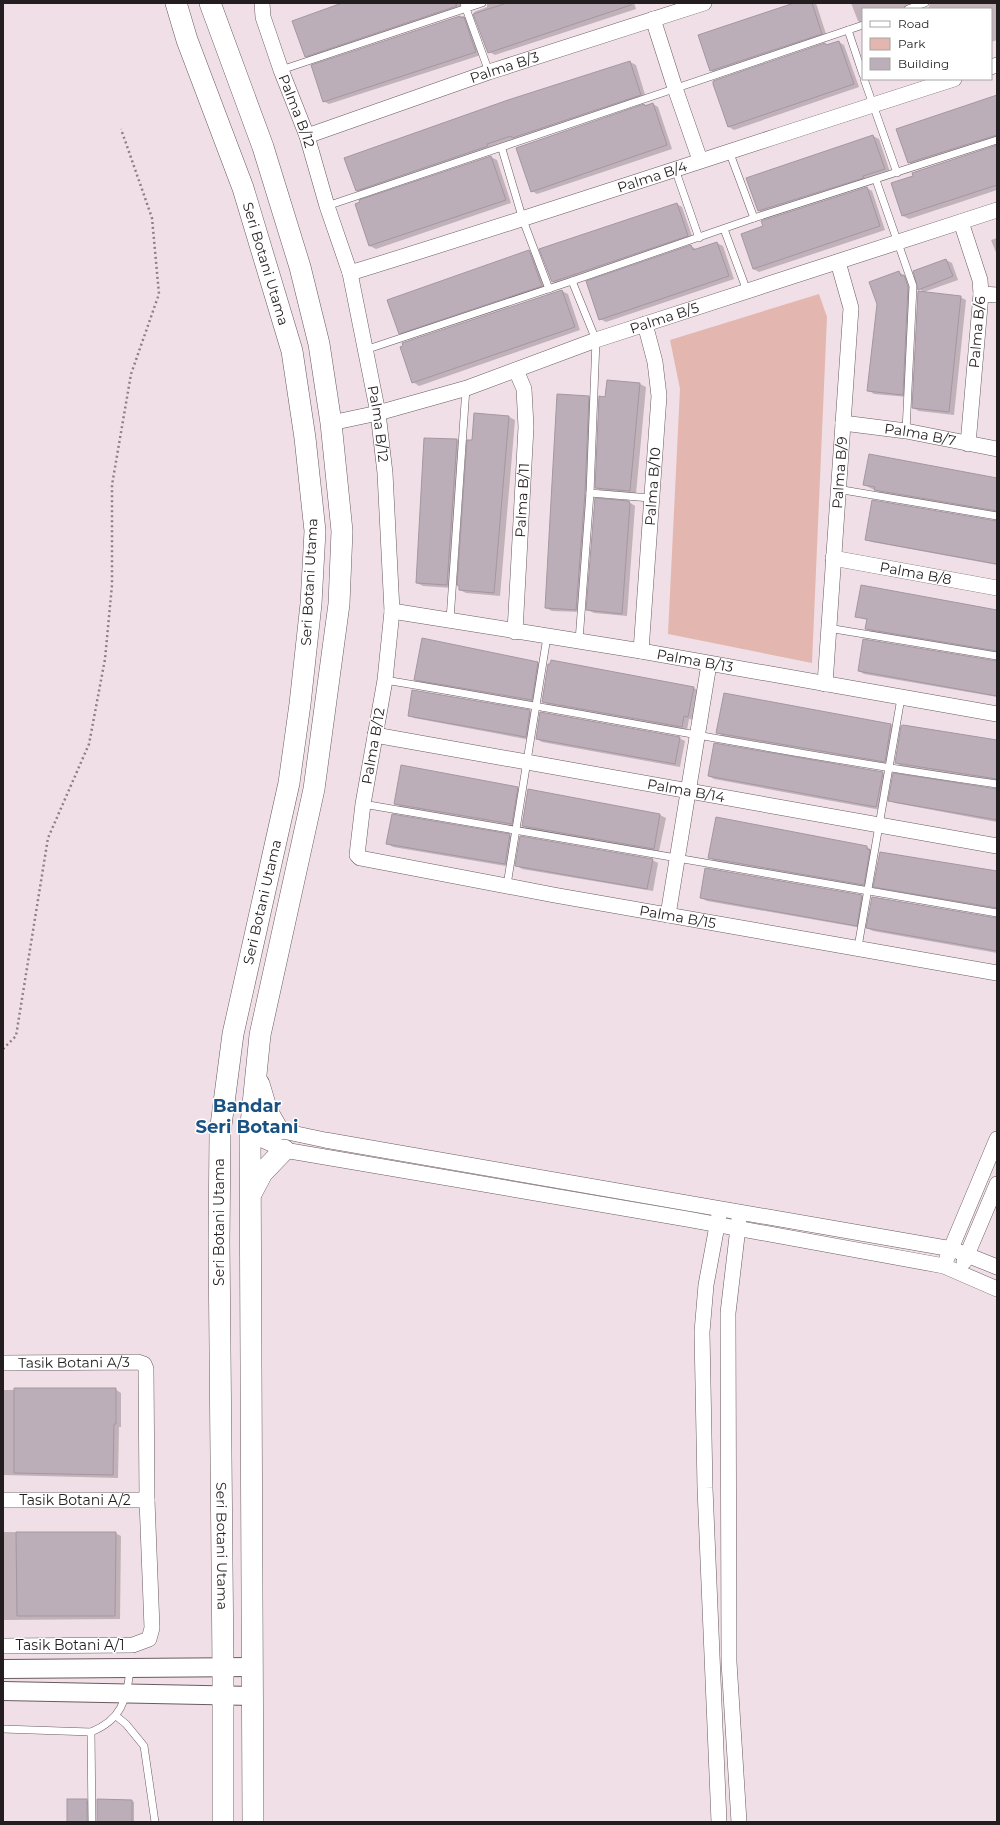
<svg xmlns="http://www.w3.org/2000/svg" width="1000" height="1825" viewBox="0 0 1000 1825" font-family="Montserrat,sans-serif">
<style>
.green{fill:#e3b7af}
.shadow{fill:#0003}
.building{fill:#bbaeb9;stroke:#a497a2}
.lines{fill:none;stroke-linecap:round;stroke-linejoin:round}
.service-casing{stroke:#695b61;stroke-width:8}
.minor-casing{stroke:#695b61;stroke-width:16}
.tertiary-casing{stroke:#695b61;stroke-width:20}
.secondary-casing{stroke:#695b61;stroke-width:22}
.path{stroke:#8c8085;stroke-width:2.5;stroke-dasharray:2 3;stroke-linecap:butt}
.service{stroke:#fff;stroke-width:7}
.minor{stroke:#fff;stroke-width:15}
.tertiary{stroke:#fff;stroke-width:18}
.secondary{stroke:#fff;stroke-width:21}
.labels{text-anchor:middle;dominant-baseline:central;stroke-width:3;stroke-linejoin:round;paint-order:stroke}
.street-label{font-size:14px;fill:#231d1f;stroke:#fff}
.district-label{font-size:18px;font-weight:bold;fill:#1a5183;stroke:#fff}
</style>
<rect width="100%" height="100%" fill="#f0dfe6"/>
<polygon class="green" points="819,294 827,317 812,663 668,634 680,389 670,340"/>
<g class="shadow">
<polygon points="345,3 467,3 465,8 312,59 306,56"/>
<polygon points="487,3 634,3 636,9 495,55 489,52 474,12 487,7"/>
<polygon points="798,3 816,3 827,37 717,74 711,71"/>
<polygon points="851,3 924,3 910,9 863,9 863,24 858,21"/>
<polygon points="930,3 997,3 997,40 991,42 991,9 925,9 929,7"/>
<polygon points="463,16 468,19 481,55 329,104 323,101 312,66"/>
<polygon points="839,42 844,45 859,87 734,130 729,127 825,44 827,46"/>
<polygon points="630,62 636,65 646,98 362,194 356,190"/>
<polygon points="997,96 997,139 915,166 909,163"/>
<polygon points="653,104 658,107 672,149 537,194 532,191 644,105"/>
<polygon points="873,136 879,139 890,172 764,214 759,211 748,178"/>
<polygon points="997,146 997,190 909,219 903,216 892,184"/>
<polygon points="491,157 497,160 511,203 376,249 370,246 356,205"/>
<polygon points="867,188 872,191 885,230 759,272 753,269"/>
<polygon points="677,204 682,207 693,239 558,285 553,282"/>
<polygon points="997,238 997,255 991,240"/>
<polygon points="717,243 723,246 734,279 606,322 600,319 691,246 696,249"/>
<polygon points="529,251 534,255 547,289 405,336 400,333"/>
<polygon points="946,260 952,263 958,280 924,292 919,289"/>
<polygon points="899,272 909,279 913,291 908,397 874,394 868,390 878,304 870,282"/>
<polygon points="562,291 568,294 580,330 419,386 413,382"/>
<polygon points="960,297 966,300 954,415 919,411 913,408"/>
<polygon points="608,381 640,384 646,387 636,494 602,491 596,488"/>
<polygon points="589,397 594,400 582,612 552,611 546,608"/>
<polygon points="997,399 997,419 996,418"/>
<polygon points="475,414 509,417 515,420 500,596 466,593 460,590"/>
<polygon points="425,439 457,440 463,444 453,588 423,586 417,583"/>
<polygon points="997,479 997,513 881,493 864,485"/>
<polygon points="629,502 635,506 627,616 594,613 588,610"/>
<polygon points="997,522 997,565 872,542 866,539"/>
<polygon points="997,611 997,653 872,632 866,629 867,620 856,616"/>
<polygon points="997,662 997,697 864,674 859,671"/>
<polygon points="538,663 543,666 537,703 421,683 415,679"/>
<polygon points="694,688 699,691 694,720 689,719 687,730 548,705 543,702"/>
<polygon points="725,694 891,725 897,728 890,764 723,736 718,733"/>
<polygon points="530,711 535,714 531,740 414,718 409,715"/>
<polygon points="679,738 685,741 680,767 542,742 537,739"/>
<polygon points="997,741 997,781 901,766 896,763"/>
<polygon points="883,773 888,776 881,810 714,779 709,776"/>
<polygon points="517,788 523,791 517,827 401,807 395,804"/>
<polygon points="528,790 660,815 666,818 659,851 528,829 523,826"/>
<polygon points="997,790 997,822 895,803 889,800"/>
<polygon points="510,835 515,839 511,867 393,847 388,844"/>
<polygon points="867,847 872,850 869,888 715,861 709,858"/>
<polygon points="652,860 658,863 653,891 522,869 516,865"/>
<polygon points="997,872 997,909 880,889 875,886"/>
<polygon points="862,896 867,899 862,928 707,901 701,898"/>
<polygon points="997,919 997,953 873,931 867,928"/>
<polygon points="115,1389 121,1393 121,1427 119,1427 118,1478 3,1475 3,1390"/>
<polygon points="3,1532 115,1533 121,1536 120,1619 3,1620"/>
<polygon points="86,1800 89,1802 89,1822 68,1822"/>
<polygon points="132,1801 134,1802 134,1822 98,1822"/>
</g>
<g class="building">
<polygon points="342,3 455,3 457,6 305,57 292,21"/>
<polygon points="507,3 631,3 631,5 488,53 473,14"/>
<polygon points="794,3 812,3 822,34 710,71 698,35"/>
<polygon points="460,16 461,18 464,17 476,52 323,102 311,65"/>
<polygon points="839,41 854,84 728,127 713,84 713,81 825,43 826,45"/>
<polygon points="630,61 641,95 512,138 511,136 487,144 488,146 356,191 344,158 508,100"/>
<polygon points="997,95 997,135 908,163 896,129"/>
<polygon points="653,103 667,145 531,192 516,148 644,104 645,106"/>
<polygon points="873,135 885,169 863,176 864,178 758,211 746,178"/>
<polygon points="997,145 997,185 902,216 891,183 913,176 912,173"/>
<polygon points="491,156 506,200 369,246 355,204 360,202 359,200"/>
<polygon points="867,187 880,226 753,269 741,234 763,226 761,221"/>
<polygon points="677,203 688,236 552,282 539,249"/>
<polygon points="717,242 729,276 599,320 586,281 691,245 693,250"/>
<polygon points="529,250 542,286 399,334 387,300"/>
<polygon points="946,259 953,276 918,290 913,271"/>
<polygon points="899,271 901,276 904,275 908,287 903,395 867,391 877,304 869,282"/>
<polygon points="562,290 575,327 412,383 400,347 403,346 402,343"/>
<polygon points="918,291 961,296 949,412 912,408"/>
<polygon points="607,380 640,383 630,491 595,488 599,396 605,397"/>
<polygon points="557,394 589,396 585,493 576,610 545,608"/>
<polygon points="474,413 509,416 494,593 459,590 459,586 457,585 467,440 472,440"/>
<polygon points="424,438 457,439 447,585 416,583"/>
<polygon points="869,454 997,478 997,511 874,490 875,487 863,485"/>
<polygon points="595,498 629,501 630,504 622,614 586,610"/>
<polygon points="872,500 997,521 997,564 865,540"/>
<polygon points="861,585 997,610 997,651 865,629 867,619 855,617"/>
<polygon points="422,638 538,662 532,700 414,680"/>
<polygon points="863,639 997,661 997,696 858,671"/>
<polygon points="551,660 694,687 688,717 684,716 682,727 542,702 548,664 550,664"/>
<polygon points="412,690 530,710 526,737 408,716"/>
<polygon points="724,693 891,724 885,762 716,733"/>
<polygon points="540,712 680,737 675,764 536,739"/>
<polygon points="903,725 997,740 997,779 895,763 901,726"/>
<polygon points="714,743 883,772 876,807 708,776"/>
<polygon points="401,765 518,787 512,824 394,804"/>
<polygon points="893,773 997,789 997,820 888,801"/>
<polygon points="528,789 660,814 654,849 522,826"/>
<polygon points="392,814 510,834 505,864 386,844"/>
<polygon points="716,817 867,846 867,849 870,850 864,885 708,858"/>
<polygon points="520,836 653,859 647,889 515,866"/>
<polygon points="880,852 997,871 997,908 873,887"/>
<polygon points="705,868 862,895 857,926 700,898"/>
<polygon points="872,897 997,918 997,951 866,928"/>
<polygon points="14,1388 116,1388 116,1424 114,1424 113,1475 14,1473"/>
<polygon points="16,1532 116,1532 115,1616 17,1616"/>
<rect x="67" y="1799" width="20" height="23"/>
<polygon points="97,1799 132,1800 132,1822 97,1822"/>
</g>
<g class="lines">
<g class="service-casing">
<g id="service">
<polyline points="464,3 489,72"/>
<polyline points="908,9 925,3"/>
<polyline points="848,30 863,75"/>
<polyline points="281,70 482,3"/>
<polyline points="864,79 897,173"/>
<polyline points="502,149 523,220 549,289"/>
<polyline points="729,151 754,218"/>
<polyline points="675,169 699,238"/>
<polyline points="876,180 913,286 906,431"/>
<polyline points="327,206 863,25"/>
<polyline points="724,229 747,291"/>
<polyline points="572,281 596,340 590,493 579,641"/>
<polyline points="365,350 572,281 754,218 997,140"/>
<polyline points="837,489 997,516"/>
<polyline points="590,493 650,498"/>
<polyline points="450,620 466,388"/>
<polyline points="828,628 997,656"/>
<path d="M385 680C589 714 792 755 997 784"/>
<polyline points="363,804 997,913"/>
<polyline points="507,885 547,637"/>
<polyline points="858,947 901,698"/>
<polyline points="116,1716 126,1724 144,1746 155,1822"/>
<path d="M3 1729 91 1732C121 1720 127 1700 130 1669"/>
<polyline points="91,1732 92,1822"/>
</g>
</g>
<g class="minor-casing">
<g id="minor">
<path id="s1" d="M262 3 263 17 281 70 307 136 327 206 350 273 378 413 385 473 392 611 385 680 363 804 357 855 360 858 554 895 997 973"/>
<polyline points="653,19 675,88 700,160"/>
<polyline points="991,67 997,65"/>
<path id="s2" d="M307 136 489 72 704 3"/>
<polyline points="961,222 980,280 981,294 968,444"/>
<path id="s3" d="M350 273C552 211 753 143 954 79"/>
<polyline points="981,294 997,295"/>
<path id="s4" d="M331 423 378 413 467 388 596 340 997 210"/>
<path id="s5" d="M843 423 906 431 997 449"/>
<path id="s6" d="M833 558 997 588"/>
<path id="s7" d="M392 611 641 651 997 714"/>
<path id="s8" d="M515 632 526 427 524 389 516 370"/>
<path id="s9" d="M641 651 659 396 655 362 645 324"/>
<path id="s10" d="M825 684 851 308 838 262"/>
<path id="s11" d="M375 735 997 846"/>
<polyline points="668,915 709,664"/>
<polyline points="269,1131 278,1130 325,1140 952,1249 997,1267"/>
<polyline points="250,1134 284,1150 687,1219 944,1266 997,1289"/>
<polyline points="719,1215 706,1285 702,1332 705,1488 719,1822"/>
<polyline points="739,1219 728,1313 729,1662 739,1822"/>
<polyline points="947,1258 997,1139"/>
<polyline points="964,1262 997,1184"/>
<path id="s12" d="M3 1363 138 1362 144 1364 146 1369 147 1500 152 1628 149 1639 133 1645 3 1646"/>
<path id="s13" d="M3 1500H147"/>
</g>
</g>
<g class="tertiary-casing">
<g id="tertiary">
<polyline points="3,1669 253,1667"/>
<polyline points="3,1691 253,1696"/>
</g>
</g>
<g class="secondary-casing">
<g id="secondary">
<path id="s14" d="M176 3 187 40 243 188 292 351 305 438 315 531 311 604 300 704 289 783 233 1034 220 1133 219 1242 223 1668V1822"/>
<polyline points="210,3 263,147 300,267 319,344 331,423 342,531 339,604 314,789 260,1035 250,1134 253,1822"/>
<polyline points="259,1084 267,1111 278,1130"/>
<polyline points="252,1192 262,1173 284,1150"/>
</g>
</g>
<polyline class="path" points="3,1049 16,1036 48,838 89,744 105,659 112,585 112,485 131,374 159,294 152,218 121,129"/>
<use href="#service" class="service"/>
<use href="#minor" class="minor"/>
<use href="#tertiary" class="tertiary"/>
<use href="#secondary" class="secondary"/>
</g>
<g class="labels">
<g class="street-label">
<text stroke="none"><textPath href="#s2" startOffset="209">Palma B/3</textPath></text>
<text stroke="none"><textPath href="#s1" startOffset="114">Palma B/12</textPath></text>
<text stroke="none"><textPath href="#s3" startOffset="317">Palma B/4</textPath></text>
<text stroke="none"><textPath href="#s14" startOffset="276">Seri Botani Utama</textPath></text>
<text stroke="none"><textPath href="#s4" startOffset="350">Palma B/5</textPath></text>
<text transform="translate(977 332) rotate(-85)">Palma B/6</text>
<text stroke="none"><textPath href="#s1" startOffset="438">Palma B/12</textPath></text>
<text stroke="none"><textPath href="#s5" startOffset="78">Palma B/7</textPath></text>
<text stroke="none"><textPath href="#s10" startOffset="212">Palma B/9</textPath></text>
<text stroke="none"><textPath href="#s9" startOffset="165">Palma B/10</textPath></text>
<text stroke="none"><textPath href="#s8" startOffset="132">Palma B/11</textPath></text>
<text stroke="none"><textPath href="#s6" startOffset="84">Palma B/8</textPath></text>
<text transform="translate(309 582) rotate(-87)">Seri Botani Utama</text>
<text stroke="none"><textPath href="#s7" startOffset="307">Palma B/13</textPath></text>
<text transform="translate(373 746) rotate(-80)">Palma B/12</text>
<text stroke="none"><textPath href="#s11" startOffset="316">Palma B/14</textPath></text>
<text transform="translate(262 902) rotate(-77)">Seri Botani Utama</text>
<text stroke="none"><textPath href="#s1" startOffset="1200">Palma B/15</textPath></text>
<text transform="translate(219 1222) rotate(-90)">Seri Botani Utama</text>
<text stroke="none"><textPath href="#s12" startOffset="71">Tasik Botani A/3</textPath></text>
<text stroke="none"><textPath href="#s13" startOffset="72">Tasik Botani A/2</textPath></text>
<text stroke="none"><textPath href="#s14" startOffset="1572">Seri Botani Utama</textPath></text>
<text x="70" y="1645">Tasik Botani A/1</text>
</g>
<g class="district-label">
<text x="247" y="1106">Bandar<tspan x="247" dy="21">Seri Botani</tspan></text>
</g>
</g>
<rect width="1000" height="1825" fill="none" stroke="#231d1f" stroke-width="8"/>
<rect x="862" y="8" width="130" height="72" fill="#ffffff" stroke="#a7a5a5"/>
<rect x="870" y="21" width="20" height="6" fill="#ffffff" stroke="#a7a5a5"/>
<text x="898" y="28" font-size="12" fill="#231d1f">Road</text>
<rect x="870" y="38" width="20" height="12" fill="#e3b7af" stroke="#a7a5a5"/>
<text x="898" y="48" font-size="12" fill="#231d1f">Park</text>
<rect x="870" y="58" width="20" height="12" fill="#bbaeb9" stroke="#a7a5a5"/>
<text x="898" y="68" font-size="12" fill="#231d1f">Building</text>
</svg>
